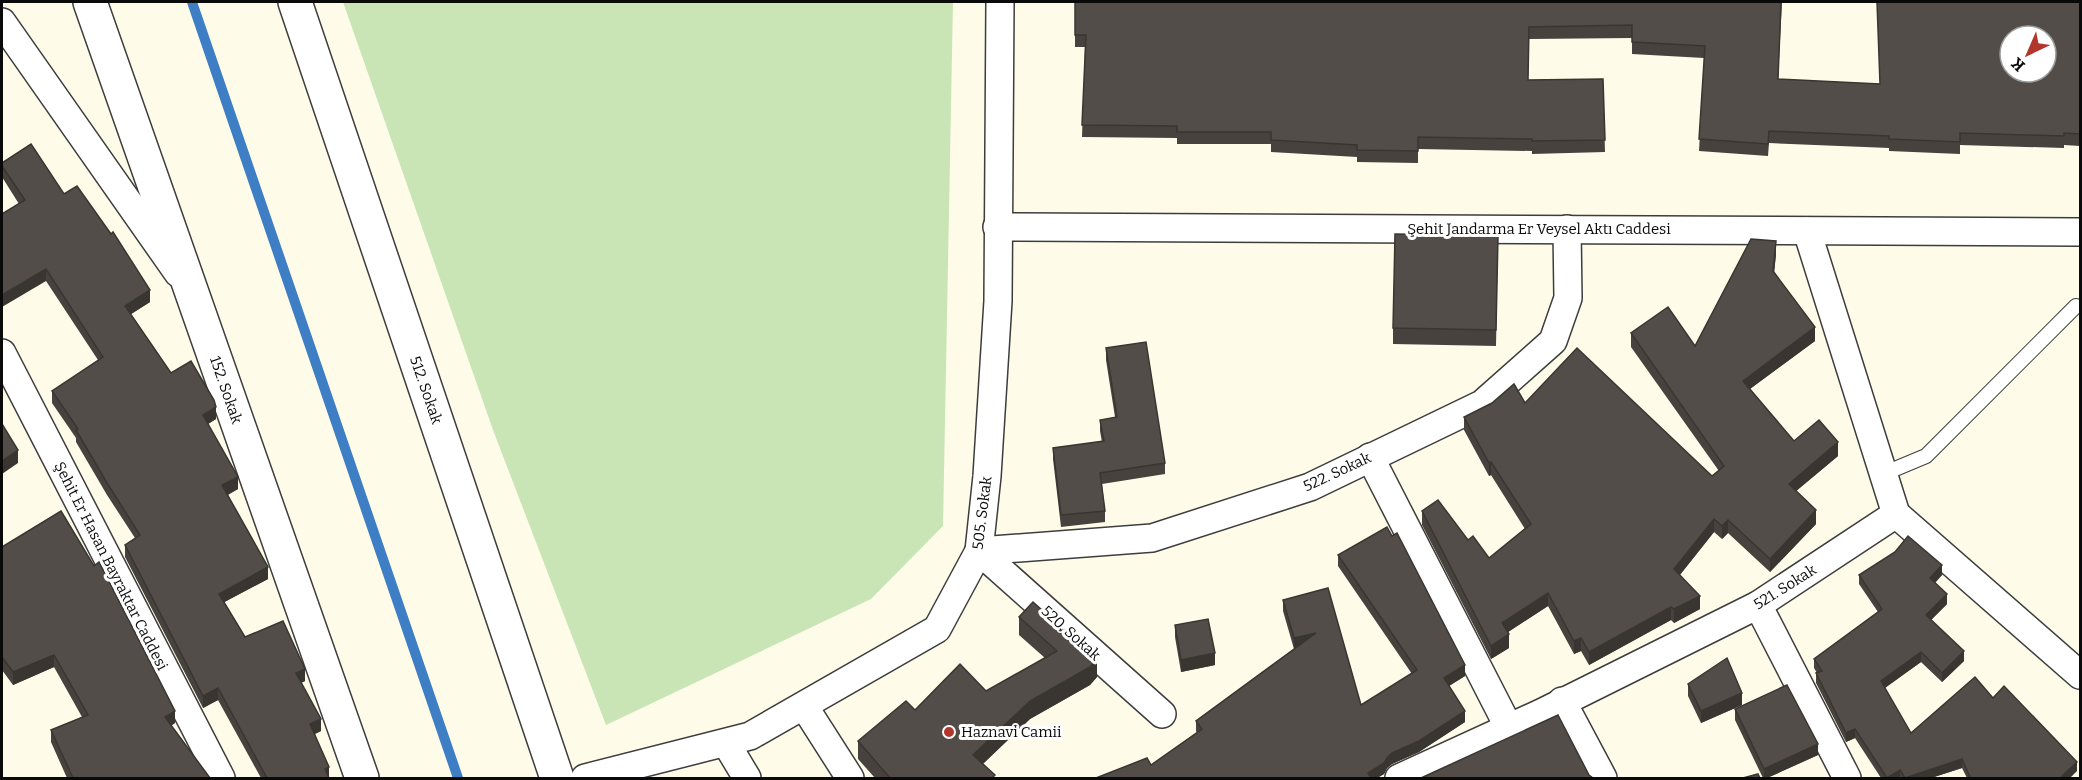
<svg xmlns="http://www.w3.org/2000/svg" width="2082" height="780" viewBox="0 0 2082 780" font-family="Bitter,serif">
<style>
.green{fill:#c9e5b6}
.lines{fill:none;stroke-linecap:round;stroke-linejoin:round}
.stream{stroke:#3d7ec4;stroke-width:10}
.service-casing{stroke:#3d3d3d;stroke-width:16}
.minor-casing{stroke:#3d3d3d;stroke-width:30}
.tertiary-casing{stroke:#3d3d3d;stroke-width:36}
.service{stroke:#fff;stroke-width:14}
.minor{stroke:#fff;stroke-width:27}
.tertiary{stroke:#fff;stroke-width:33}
.wall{fill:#47423e}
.shaded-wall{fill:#393632}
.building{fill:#524d48;stroke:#393632;stroke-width:1.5;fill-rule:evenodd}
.poi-dot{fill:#b1362c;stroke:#fff;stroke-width:2}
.labels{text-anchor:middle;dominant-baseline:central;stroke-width:6;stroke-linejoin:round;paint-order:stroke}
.street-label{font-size:15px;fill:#0a0a0a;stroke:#fff}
.poi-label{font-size:15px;fill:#0a0a0a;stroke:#fff;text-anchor:start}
</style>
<rect width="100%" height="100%" fill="#fefce9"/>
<polygon class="green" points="343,2 953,2 943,526 871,599 606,725 493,430"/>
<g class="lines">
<polyline class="stream" points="192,2 458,778"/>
<g class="service-casing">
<polyline id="service" points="1883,474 1926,456 2076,306"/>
</g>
<g class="minor-casing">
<g id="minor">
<polyline points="2,22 178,273"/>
<polyline points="997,227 2080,232"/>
<polyline points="2,353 221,778"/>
<polyline points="1370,457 1509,728"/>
<polyline points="1896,514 2080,675"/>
<polyline points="979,551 1152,538 1310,487 1482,404 1553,341 1568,298 1567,229"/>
<polyline points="979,551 1162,714"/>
<polyline points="1758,605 1847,778"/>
<polyline points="1562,701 1603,778"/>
<polyline points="804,706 850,778"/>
<polyline points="726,743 747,778"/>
<polyline points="585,778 750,736 937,629 979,551 987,476 998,301 1000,2"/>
<polyline points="1399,778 1541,713 1758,605 1896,514 1807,231"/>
</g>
</g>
<g class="tertiary-casing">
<g id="tertiary">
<polyline points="90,2 362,778"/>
<polyline points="295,2 557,778"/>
</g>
</g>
<use href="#service" class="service"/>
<use href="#minor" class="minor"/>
<use href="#tertiary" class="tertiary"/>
</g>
<g class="wall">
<polygon points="1075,2 1782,2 1778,79 1880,84 2080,2 2080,146 2064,145 2064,148 1960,145 1960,154 1889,151 1889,148 1769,143 1768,156 1699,151 1704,58 1632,54 1632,38 1529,39 1528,80 1603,79 1605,152 1532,154 1532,151 1418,149 1418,163 1357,162 1357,157 1271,152 1271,144 1177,144 1177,138 1082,137 1085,47 1075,47"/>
<polygon points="2,163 64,194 150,302 131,314 171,373 216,419 208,424 238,489 228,495 268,579 224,602 245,637 305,681 301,683 321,731 315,734 329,778 261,778 218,700 203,708 125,557 125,545 135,538 107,495 76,442 76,438 52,403 52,391 98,360 46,281 19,204 2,177"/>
<polygon points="1498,236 1496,346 1393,344 1393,328"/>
<polygon points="1776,254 1774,272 1815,341 1750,389 1794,441 1838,456 1796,491 1816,524 1770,572 1728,533 1722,539 1714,532 1680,575 1700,609 1674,623 1671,620 1589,665 1581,651 1574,654 1548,606 1508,632 1509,648 1491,659 1422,525 1422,511 1468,540 1489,558 1525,529 1491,475 1489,476 1464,430 1464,417 1525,403 1712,476 1719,471 1631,347 1631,333 1695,346"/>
<polygon points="1106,348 1165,463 1165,474 1102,484 1105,511 1105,522 1061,527 1053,459 1053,448 1102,442 1100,431 1100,420 1115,417 1106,360"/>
<polygon points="2,547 175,723 171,726 210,778 67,778 51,742 51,730 82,717 54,667 13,685 2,670"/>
<polygon points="1338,555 1465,676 1449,686 1465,722 1419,752 1392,764 1387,768 1384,774 1377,778 1096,778 1151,765 1197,733 1196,731 1196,721 1295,648 1294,649 1283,611 1283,600 1361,705 1412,674 1338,566"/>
<polygon points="1859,575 1942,575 1935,583 1947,604 1931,620 1964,661 1942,682 1921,662 1884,688 1911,733 1993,698 2077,771 1967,778 1962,768 1931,778 1881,778 1855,738 1846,742 1816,683 1816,673 1817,673 1814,668 1814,659 1878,612 1859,584"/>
<polygon points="1019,617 1097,677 1090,685 1030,719 983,764 995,778 875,778 858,759 858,741 915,710 986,691 1045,658 1019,635"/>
<polygon points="1175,625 1215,665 1181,672 1175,637"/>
<polygon points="1688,684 1742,705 1701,723 1688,696"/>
<polygon points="1735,709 1818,755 1767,778 1763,778 1735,720"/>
</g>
<g class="shaded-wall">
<polygon points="1776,241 1776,254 1773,284 1773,271"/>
<polygon points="46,269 46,281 2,307 2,295"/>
<polygon points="150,290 150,302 125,318 125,306"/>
<polygon points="1815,327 1815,341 1743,394 1743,381"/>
<polygon points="216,407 216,419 203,427 203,415"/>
<polygon points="1838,442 1838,456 1789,497 1789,484"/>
<polygon points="18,450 18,463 2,474 2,461"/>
<polygon points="1491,462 1491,475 1489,476 1489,463"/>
<polygon points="238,477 238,489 222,497 222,485"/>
<polygon points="1816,510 1816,524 1770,572 1770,559"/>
<polygon points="1714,519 1714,532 1674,582 1674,569"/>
<polygon points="1728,520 1728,533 1722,539 1722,526"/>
<polygon points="1942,565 1942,575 1930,588 1930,578"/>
<polygon points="268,567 268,579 219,605 219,594"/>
<polygon points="1548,593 1548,606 1502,636 1502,623"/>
<polygon points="1947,594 1947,604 1926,625 1926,615"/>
<polygon points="1700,596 1700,609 1674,623 1674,609"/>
<polygon points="1671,607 1671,620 1589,665 1589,652"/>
<polygon points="1316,633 1316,644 1294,649 1294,638"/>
<polygon points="1509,634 1509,648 1491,659 1491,646"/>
<polygon points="1581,638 1581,651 1574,654 1574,641"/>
<polygon points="1964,651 1964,661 1942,682 1942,673"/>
<polygon points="1921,652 1921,662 1881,691 1881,681"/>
<polygon points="1215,653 1215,665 1181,672 1181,660"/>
<polygon points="54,655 54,667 13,685 13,672"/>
<polygon points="1097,659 1097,677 1090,685 1030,719 973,773 973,755 1030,701"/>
<polygon points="1465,665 1465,676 1444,689 1444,678"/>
<polygon points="305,669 305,681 296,685 296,673"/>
<polygon points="218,688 218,700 203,708 203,696"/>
<polygon points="1742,693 1742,705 1701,723 1701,711"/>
<polygon points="175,711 175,723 165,729 165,717"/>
<polygon points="1465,711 1465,722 1419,752 1392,764 1387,768 1384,774 1377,778 1368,778 1368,773 1392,753"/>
<polygon points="321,719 321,731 310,736 310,724"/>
<polygon points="1855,729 1855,738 1846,742 1846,733"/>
<polygon points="1818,744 1818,755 1767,778 1764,778 1764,769"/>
<polygon points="1962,759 1962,768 1931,778 1905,778"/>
<polygon points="2077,762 2077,771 2070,778 2060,778"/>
<polygon points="329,767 329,778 325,769"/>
<polygon points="1900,770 1900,778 1887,778"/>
</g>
<g class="building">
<path d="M1075 2H1781L1778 79 1880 84 1877 2H2080V134L2064 133V136L1960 133V142L1889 139V136L1769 131 1768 144 1699 139 1705 46 1632 42V25L1529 27 1528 80 1603 79 1605 140 1532 141V139L1418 137V151L1357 150V145L1271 140V132H1177V126L1082 125 1086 35H1075ZM2010 36H2046V72H2010Z"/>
<polygon points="31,144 64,194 77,186 111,234 113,232 150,290 125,306 171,373 191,361 214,400 216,407 203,415 238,477 222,485 268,567 219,594 245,637 283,621 305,669 296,673 321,719 310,724 329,767 325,769 329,778 267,778 218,688 203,696 125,545 140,535 107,483 76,430 78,429 52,391 103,357 46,269 2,295 2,214 25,200 2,166 2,163"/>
<polygon points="1395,234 1498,236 1496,330 1393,328"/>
<polygon points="1751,239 1776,241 1773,271 1815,327 1743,381 1794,441 1819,420 1838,442 1789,484 1816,510 1770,559 1728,520 1722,526 1714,519 1674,569 1700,596 1674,609 1671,607 1589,652 1581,638 1574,641 1548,593 1502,623 1509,634 1491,646 1422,511 1438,500 1468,540 1473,536 1489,558 1531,524 1491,462 1489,463 1464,417 1492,403 1514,384 1525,403 1577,348 1712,476 1724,466 1631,333 1668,307 1695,346"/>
<polygon points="1146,342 1165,463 1100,473 1105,511 1061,515 1053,448 1104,441 1100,420 1117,417 1106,348"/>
<polygon points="2,424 18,450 2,461"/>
<polygon points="61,511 94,566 99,562 175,711 165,717 210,778 73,778 51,730 88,715 54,655 13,672 2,657 2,547"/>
<polygon points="1387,527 1392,536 1397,533 1465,665 1444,678 1465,711 1419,741 1392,753 1387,758 1384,763 1368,773 1371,778 1096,778 1147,758 1151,765 1202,729 1196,721 1316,633 1294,638 1283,600 1328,588 1361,705 1417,670 1338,555"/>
<polygon points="1908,536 1942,565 1930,578 1947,594 1926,615 1964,651 1942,673 1921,652 1881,681 1911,733 1975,677 1993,698 2004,686 2077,762 2060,778 1967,778 1970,777 1962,759 1905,778 1900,770 1887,778 1855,729 1846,733 1816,673 1822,671 1814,659 1882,609 1859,575 1895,552"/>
<polygon points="1033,602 1097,659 1090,667 1030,701 973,755 995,775 992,778 890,778 858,741 906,701 915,710 960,664 986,691 1057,651 1019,617"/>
<polygon points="1208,619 1215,653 1181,660 1175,625"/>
<polygon points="1727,658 1742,693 1701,711 1688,684"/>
<polygon points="1787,685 1818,744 1764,769 1735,709"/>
<polygon points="1558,715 1589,775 1593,778 1421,778"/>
<polygon points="1758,774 1760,778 1743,778"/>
</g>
<circle class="poi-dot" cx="949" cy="732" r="6"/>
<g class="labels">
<g class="street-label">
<text x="1539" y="229">Şehit Jandarma Er Veysel Aktı Caddesi</text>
<text transform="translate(226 390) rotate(71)">152. Sokak</text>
<text transform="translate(426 390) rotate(71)">512. Sokak</text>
<text transform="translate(1337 472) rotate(-25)">522. Sokak</text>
<text transform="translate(982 513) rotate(-83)">505. Sokak</text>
<text transform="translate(111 566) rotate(63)">Şehit Er Hasan Bayraktar Caddesi</text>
<text transform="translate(1785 587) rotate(-32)">521. Sokak</text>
<text transform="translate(1071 633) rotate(42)">520. Sokak</text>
</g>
<g class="poi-label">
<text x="961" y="732">Haznavi Camii</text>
</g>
</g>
<rect width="2082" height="780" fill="none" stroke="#0a0a0a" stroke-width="6"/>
<g transform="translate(2028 54) rotate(224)"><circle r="28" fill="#ffffff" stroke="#9d9d9d" stroke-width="1.5"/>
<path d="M0-4.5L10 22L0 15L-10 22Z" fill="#b1362c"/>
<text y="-9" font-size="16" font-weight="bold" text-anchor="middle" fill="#0a0a0a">K</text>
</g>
</svg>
